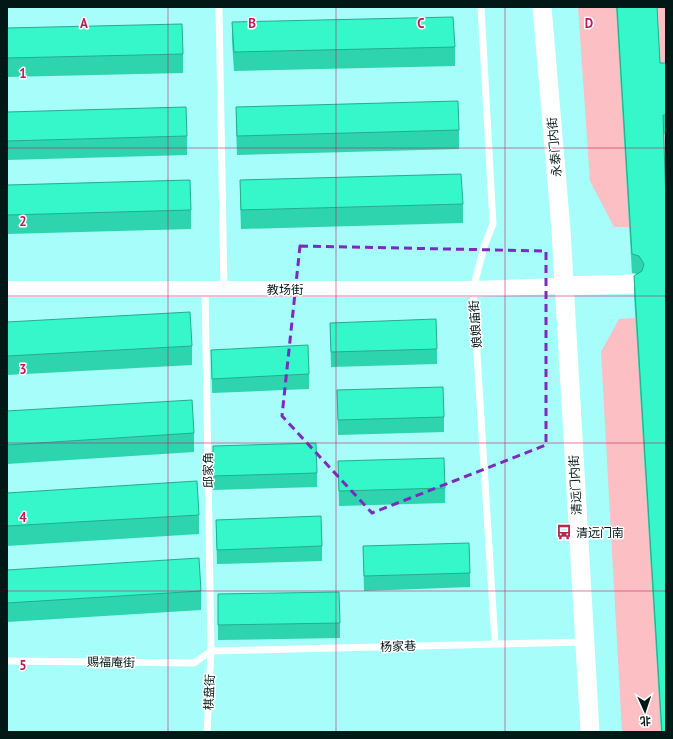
<svg xmlns="http://www.w3.org/2000/svg" width="673" height="739" viewBox="0 0 673 739" font-family="'PT Sans','Noto Sans SC',sans-serif">
<style>
.green{fill:#fbbfc4}
.lines{fill:none;stroke-linecap:round;stroke-linejoin:round}
.service{stroke:#fff;stroke-width:7}
.tertiary{stroke:#fff;stroke-width:16}
.secondary{stroke:#fff;stroke-width:19}
.wall{fill:#2ed4ae}
.building{fill:#35f7ca;stroke:#25ad8d}
.marked{fill:none;stroke:#7b2cbf;stroke-width:3;stroke-dasharray:8 5;stroke-linejoin:round}
.grid{fill:none;stroke:#c2185b;stroke-width:1;stroke-opacity:0.55}
.labels{text-anchor:middle;dominant-baseline:central;stroke-width:3;stroke-linejoin:round;paint-order:stroke}
.street-label{font-size:12px;fill:#011817;stroke:#fff}
.poi-label{font-size:12px;fill:#011817;stroke:#fff;text-anchor:start}
.grid-label{font-size:13px;text-anchor:middle;font-weight:bold;fill:#c2185b;stroke:#fff;stroke-width:3;stroke-linejoin:round;paint-order:stroke}
</style>
<rect width="100%" height="100%" fill="#a7fdf9"/>
<g class="green">
<polygon points="578,7 666,7 666,227 614,227 590,181"/>
<polygon points="666,316 666,732 622,732 601,352 619,319"/>
</g>
<g class="lines">
<g class="service">
<polyline points="219,7 224,289"/>
<polyline points="481,7 493,224 484,247 473,289 495,643"/>
<polyline points="205,289 211,651 207,732"/>
<polyline points="211,651 584,642"/>
<polyline points="7,661 194,663 211,651"/>
</g>
<polyline class="tertiary" points="7,289 473,289 563,286"/>
<g class="secondary">
<polyline points="542,7 561,230 590,732"/>
<polyline points="563,286 633,284"/>
</g>
</g>
<g class="wall">
<polygon points="616,7 657,7 660,63 666,63 666,134 663,134 666,732 661,732 634,295 634,276 637,274 632,273"/>
<polygon points="232,22 455,47 455,66 234,71 232,41"/>
<polygon points="7,28 183,54 183,73 7,77"/>
<polygon points="236,107 459,130 459,149 237,155 236,126"/>
<polygon points="7,112 187,136 187,155 7,160"/>
<polygon points="240,180 463,204 463,223 241,229 240,199"/>
<polygon points="7,185 191,210 191,229 7,234"/>
<polygon points="7,322 192,346 192,365 7,375"/>
<polygon points="330,323 437,349 437,364 331,367"/>
<polygon points="211,350 309,374 309,389 212,393"/>
<polygon points="337,390 444,417 444,432 338,435"/>
<polygon points="7,411 194,433 194,452 7,464"/>
<polygon points="213,446 317,473 317,487 213,490"/>
<polygon points="338,461 445,488 445,503 339,506"/>
<polygon points="7,493 199,515 199,534 7,546"/>
<polygon points="216,520 322,546 322,561 217,564"/>
<polygon points="363,546 470,573 470,587 364,591"/>
<polygon points="7,570 201,591 201,610 7,622"/>
<polygon points="218,594 340,623 340,638 218,640"/>
</g>
<g class="building">
<polygon points="617,7 657,7 660,63 666,63 666,115 663,115 666,203 666,732 662,732 634,276 642,271 644,264 639,256 632,254"/>
<polygon points="453,17 455,47 234,52 232,22"/>
<polygon points="182,24 183,54 7,58 7,28"/>
<polygon points="458,101 459,130 237,136 236,107"/>
<polygon points="186,107 187,136 7,141 7,112"/>
<polygon points="461,174 463,204 241,210 240,180"/>
<polygon points="190,180 191,210 7,215 7,185"/>
<polygon points="190,312 192,346 7,356 7,322"/>
<polygon points="436,319 437,349 331,352 330,323"/>
<polygon points="308,345 309,374 212,379 211,350"/>
<polygon points="443,387 444,417 338,420 337,390"/>
<polygon points="192,400 194,433 7,445 7,411"/>
<polygon points="316,443 317,473 213,476 213,446"/>
<polygon points="444,458 445,488 339,491 338,461"/>
<polygon points="197,481 199,515 7,526 7,493"/>
<polygon points="321,516 322,546 217,550 216,520"/>
<polygon points="469,543 470,573 364,576 363,546"/>
<polygon points="199,558 201,591 7,603 7,570"/>
<polygon points="339,592 340,623 218,625 218,594"/>
</g>
<path class="marked" d="M300 246 546 251V445L372 513 282 416Z"/>
<path class="grid" d="M168 7V732M336 7V732M505 7V732M7 148H666M7 296H666M7 443H666M7 591H666"/>
<defs>
<g id="bus-bare" transform="scale(1.2)"><path d="M-5-6H5V4H4V6H2V4H-2V6H-4V4H-5ZM-3.5-4V0h7V-4ZM-3.5 1.2v1.5H-2V1.2ZM2 1.2v1.5H3.5V1.2Z" fill="#b7264b" stroke="#fff" stroke-width="2.5" paint-order="stroke"/></g>
</defs>
<g fill-rule="evenodd">
<use href="#bus-bare" x="564" y="532"/>
</g>
<g class="labels">
<g class="street-label">
<text transform="translate(554 147) rotate(-95)">永泰门内街</text>
<text x="285" y="289">教场街</text>
<text transform="translate(475 324) rotate(-94)">娘娘庙街</text>
<text transform="translate(208 470) rotate(-91)">邱家角</text>
<text transform="translate(575 485) rotate(-93)">清远门内街</text>
<text transform="translate(398 646) rotate(-2)">杨家巷</text>
<text transform="translate(111 662) rotate(1)">赐福庵街</text>
<text transform="translate(209 692) rotate(-88)">棋盘街</text>
</g>
<g class="poi-label">
<text x="576" y="532">清远门南</text>
</g>
</g>
<g class="grid-label">
<text x="84" y="28">A</text>
<text x="252" y="28">B</text>
<text x="421" y="28">C</text>
<text x="589" y="28">D</text>
<text x="23" y="78">1</text>
<text x="23" y="226">2</text>
<text x="23" y="374">3</text>
<text x="23" y="522">4</text>
<text x="23" y="670">5</text>
</g>
<rect width="673" height="739" fill="none" stroke="#011817" stroke-width="16"/>
<g transform="translate(645 711) rotate(177)" stroke="#ffffff" stroke-width="3" paint-order="stroke">
<path d="M0-3L7 15L0 10L-7 15Z" fill="#011817"/>
<text y="-6" font-size="11" font-weight="bold" text-anchor="middle" fill="#011817">北</text>
</g>
</svg>
